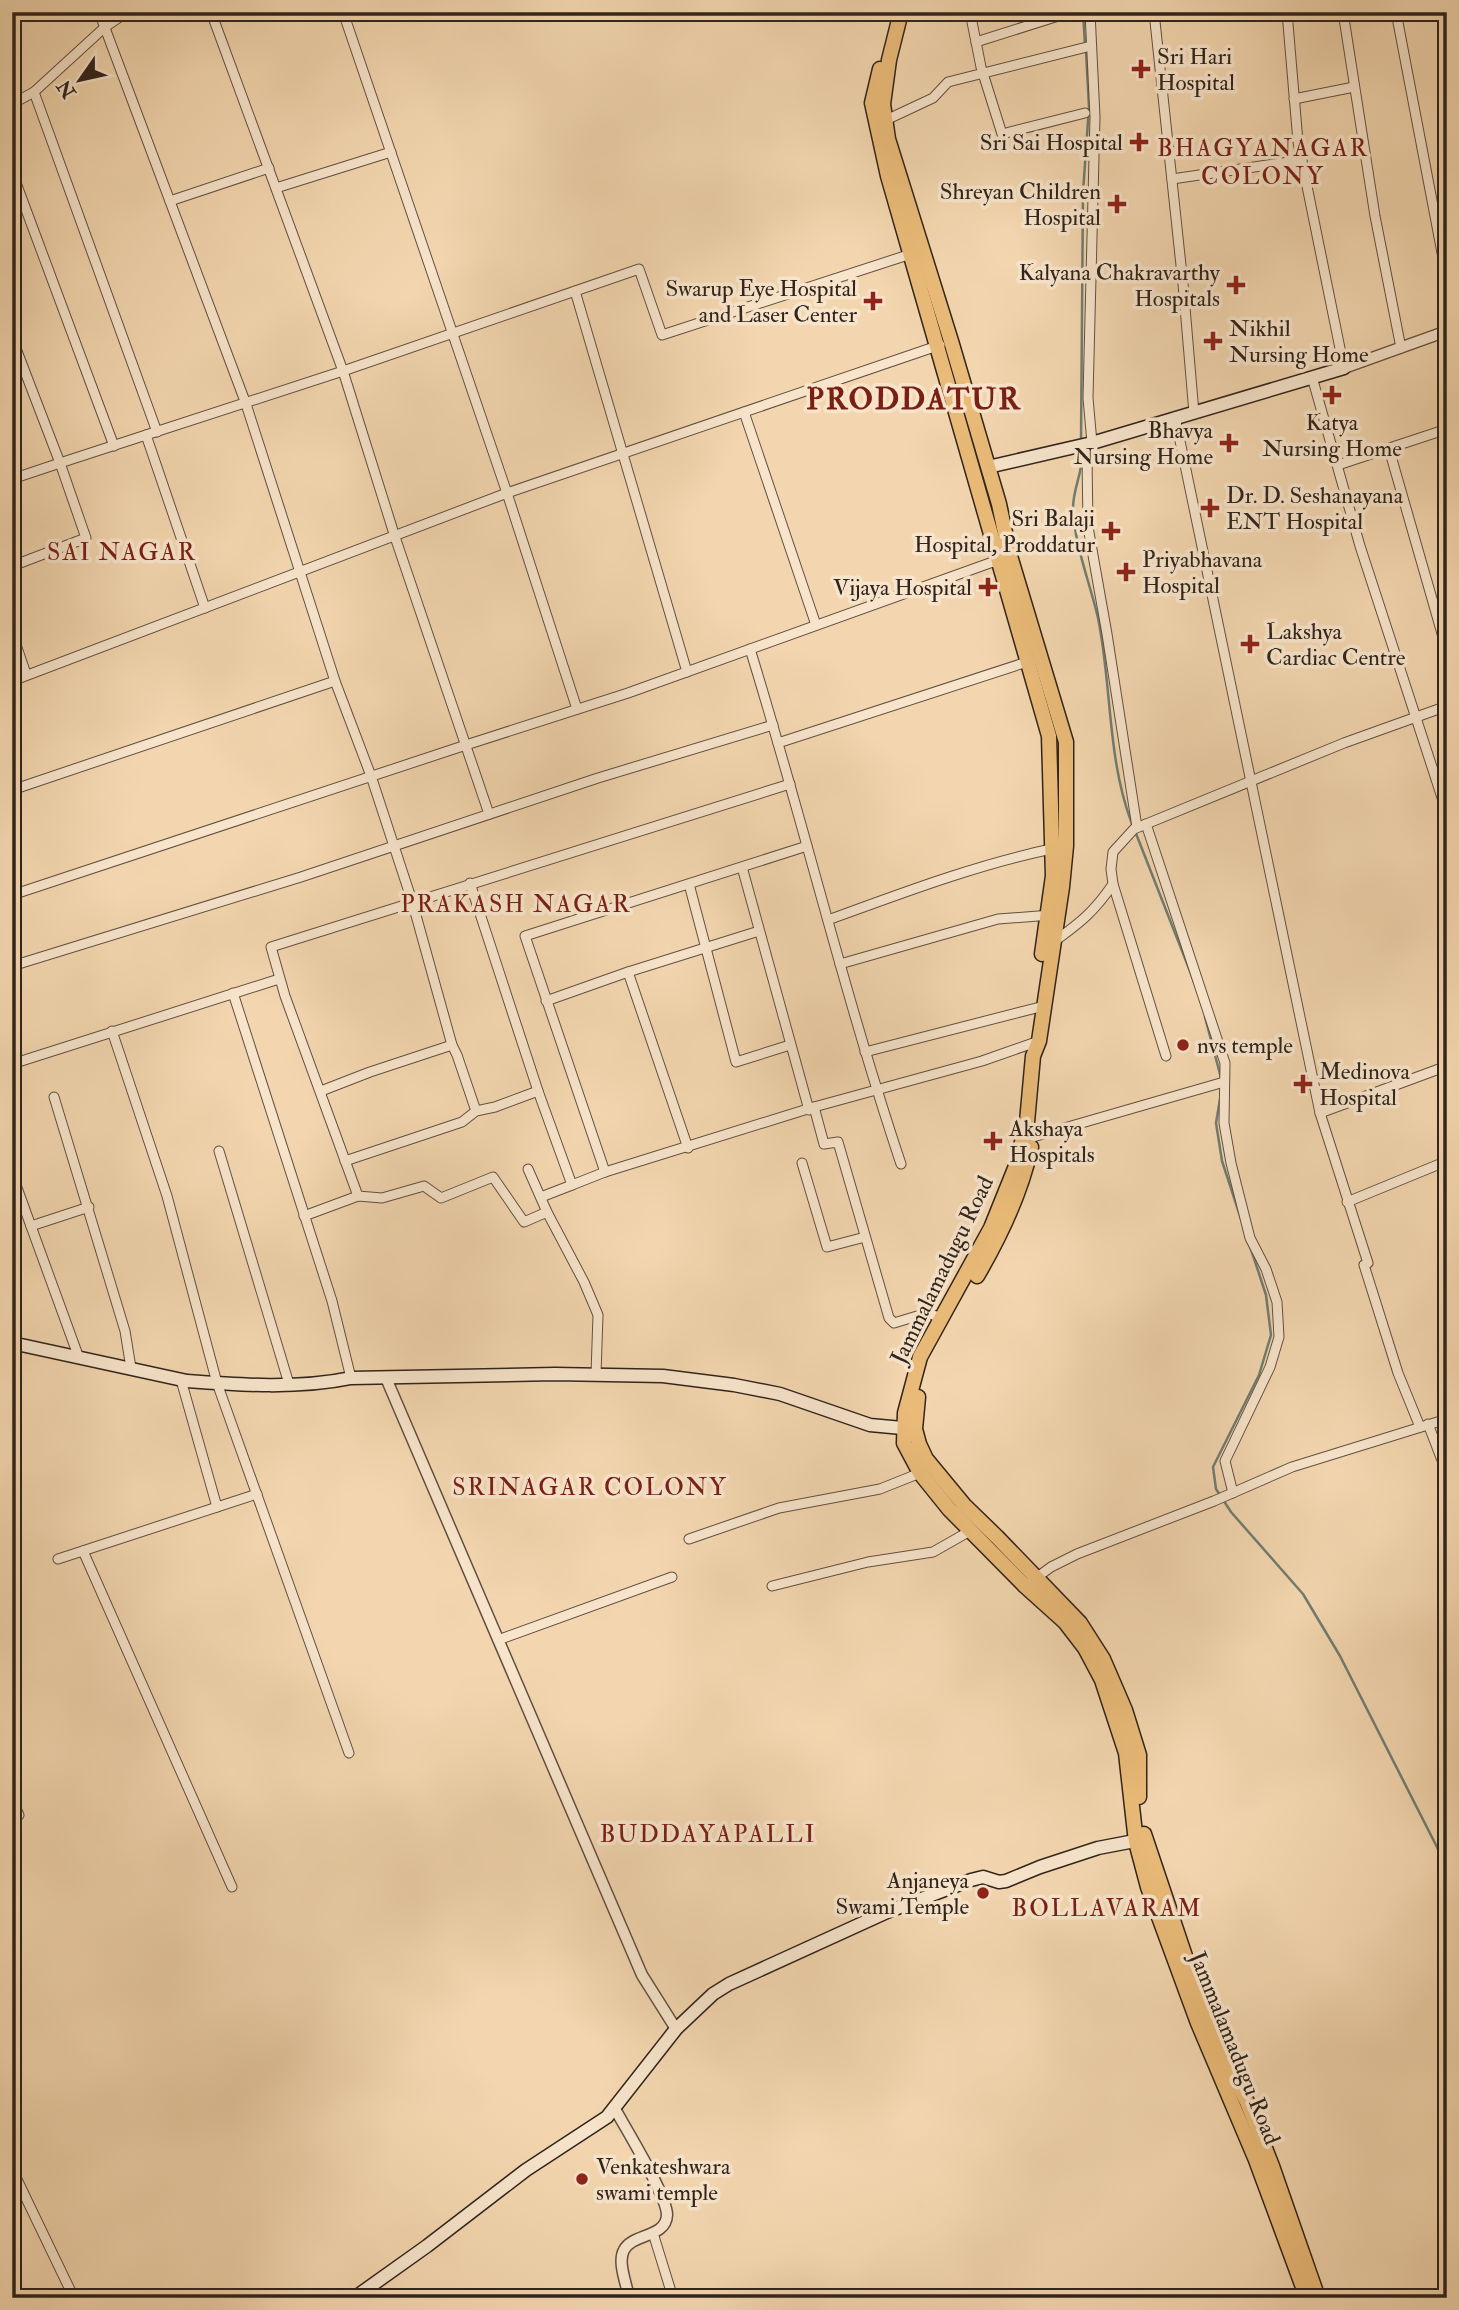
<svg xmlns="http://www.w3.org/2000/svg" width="1459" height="2310" viewBox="0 0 1459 2310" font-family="'IM FELL Double Pica',serif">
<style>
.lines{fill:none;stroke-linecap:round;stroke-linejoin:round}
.stream{stroke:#707d73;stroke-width:2.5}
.minor-casing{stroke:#615041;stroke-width:11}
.tertiary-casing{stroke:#615041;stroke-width:13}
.secondary-casing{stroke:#30241c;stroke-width:15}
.primary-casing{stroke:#30241c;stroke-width:17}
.minor{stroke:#f7e4cb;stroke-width:9}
.tertiary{stroke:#f7e4cb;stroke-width:10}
.secondary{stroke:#f7e4cb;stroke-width:12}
.primary{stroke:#eabb78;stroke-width:14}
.poi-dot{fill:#8f2418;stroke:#f7e4cb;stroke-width:2.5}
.labels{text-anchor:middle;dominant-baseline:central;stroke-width:7;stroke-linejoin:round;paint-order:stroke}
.poi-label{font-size:23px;fill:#30241c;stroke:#f7e4cb;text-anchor:start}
.street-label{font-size:23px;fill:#30241c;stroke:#f7e4cb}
.neighbourhood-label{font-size:24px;letter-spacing:2px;fill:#7a1f14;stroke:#f7e4cb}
.district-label{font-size:30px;font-weight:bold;letter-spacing:2px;fill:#7a1f14;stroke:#f7e4cb}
</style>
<rect width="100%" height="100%" fill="#f3d6af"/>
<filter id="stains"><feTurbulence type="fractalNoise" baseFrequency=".00286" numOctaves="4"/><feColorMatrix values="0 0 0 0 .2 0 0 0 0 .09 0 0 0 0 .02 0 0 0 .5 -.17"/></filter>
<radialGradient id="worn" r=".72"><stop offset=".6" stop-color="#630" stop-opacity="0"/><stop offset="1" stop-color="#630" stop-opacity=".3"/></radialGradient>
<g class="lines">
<g class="stream">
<polyline points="1083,12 1085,45"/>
<polyline points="1081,440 1083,192 1089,107 1086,51"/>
<path d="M1082 450C1084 471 1073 487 1073 508 1074 544 1090 583 1098 618 1112 686 1107 759 1132 824"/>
<polyline points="1135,831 1195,984"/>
<polyline points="1205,1017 1221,1078"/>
<polyline points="1220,1099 1216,1123 1222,1161 1266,1295 1271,1335 1259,1375 1213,1467 1216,1489 1231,1512 1303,1594 1340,1656 1442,1857 1447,1859"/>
</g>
<g class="minor-casing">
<g id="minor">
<polyline points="99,12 246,404 335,681 371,776 412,901 452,1045 457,1055 476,1111"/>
<polyline points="211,12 343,371 395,537 489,814"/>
<polyline points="343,12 507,493 577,709"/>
<polyline points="970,12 981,67 1002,134 1085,113"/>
<polyline points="1090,12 1095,117 1088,398 1092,443 1087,457 1088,527 1107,634 1137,827"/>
<polyline points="1154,12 1183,284 1194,413"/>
<polyline points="1287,12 1298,142 1344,368"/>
<polyline points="1343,12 1375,216 1401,348"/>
<polyline points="1396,12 1447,279"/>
<polyline points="976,42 1071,12"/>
<polyline points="34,92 105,27 127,12"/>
<polyline points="1294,99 1354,87"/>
<polyline points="12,104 34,92 157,432"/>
<polyline points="886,120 933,98 948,82 1091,46"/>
<polyline points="12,172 114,446"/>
<polyline points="1172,179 1302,160"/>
<polyline points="276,188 391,152"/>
<polyline points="170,201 269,168"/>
<polyline points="575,291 687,672"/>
<polyline points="12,338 60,463 146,435"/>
<polyline points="1312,377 1360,546 1447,813"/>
<polyline points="744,412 816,625"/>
<polyline points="1175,417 1320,1113 1368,1263 1364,1265 1398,1373 1420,1427"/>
<polyline points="1389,449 1447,651"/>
<polyline points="1338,465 1447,429"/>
<polyline points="12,479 60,463 86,538 12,566"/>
<polyline points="205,608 146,435 343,371 639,269 662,335 914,253"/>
<polyline points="12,633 26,674"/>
<path d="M750 649C803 820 844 994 901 1164"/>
<polyline points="12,681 507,493 940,345"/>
<polyline points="778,743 1030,661"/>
<polyline points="12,790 335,681"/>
<polyline points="1146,824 1225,1063 1224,1123 1231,1163 1250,1238 1266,1269 1277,1302 1279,1337 1270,1367 1225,1461 1233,1493"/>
<polyline points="742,867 809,1110"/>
<polyline points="470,883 538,1091 572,1185 605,1172 814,1107 982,1061 1039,1041"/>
<polyline points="689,884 736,1062 790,1045"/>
<polyline points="12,895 466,745 628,693 1001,559"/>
<path d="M828 920C902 893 978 864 1056 848"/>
<path d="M1052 943C1080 923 1094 912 1113 884"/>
<polyline points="840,964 998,919 1051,915"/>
<polyline points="12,966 301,877 598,778 773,725"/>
<polyline points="233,993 332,1301 351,1378"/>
<polyline points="546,1001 628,972"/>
<polyline points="112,1031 167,1196 217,1383 349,1753"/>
<polyline points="865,1052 1044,1006"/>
<polyline points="1166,1056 1113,884 1111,869 1113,852 1134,829 1344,743 1447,706"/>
<polyline points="12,1064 279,979"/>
<polyline points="321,1091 370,1072 452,1045"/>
<polyline points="54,1097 125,1331 131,1368"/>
<polyline points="814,1107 824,1144 838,1142 889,1318 894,1323 927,1313 942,1318"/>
<polyline points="1320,1113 1447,1066"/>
<polyline points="1033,1137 1224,1082"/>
<polyline points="688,1148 628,972 759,931"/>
<polyline points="219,1151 289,1384"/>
<polyline points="345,1161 462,1122 476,1111 495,1107 538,1091"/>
<polyline points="802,1163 827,1247 865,1237"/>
<polyline points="528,1169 547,1212"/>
<polyline points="605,1172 525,936 807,846"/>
<polyline points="12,1174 79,1358"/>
<polyline points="358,1196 285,996 271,947 790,784"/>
<polyline points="541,1197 572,1185"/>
<polyline points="1347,1202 1447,1161"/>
<polyline points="304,1216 358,1196 382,1198 424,1186 441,1198 493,1177 524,1222 547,1212 584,1282 598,1315 596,1374"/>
<polyline points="31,1226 89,1207"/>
<polyline points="181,1380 217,1507"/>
<polyline points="1428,1424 1447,1473"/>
<polyline points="689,1539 779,1508 880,1489 920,1473"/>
<polyline points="83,1551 232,1887"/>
<polyline points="58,1559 257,1494"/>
<polyline points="1032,1581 1051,1567 1077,1554 1214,1501 1292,1467 1447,1419"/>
<polyline points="772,1586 868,1562 933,1552 970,1531"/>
<polyline points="498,1640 672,1577"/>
<polyline points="12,1801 19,1815"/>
<polyline points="12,2169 74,2298"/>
<polyline points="653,2233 673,2298"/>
</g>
</g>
<g class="tertiary-casing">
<g id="tertiary">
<polyline points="1344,368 1447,331"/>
<polyline points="386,1378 642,1975 676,2029"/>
<path d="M615 2109C626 2129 667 2195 667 2215 666 2238 633 2233 624 2250 617 2262 627 2285 629 2298"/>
</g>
</g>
<g class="secondary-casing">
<g id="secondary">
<polyline points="988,467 1092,443 1344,368"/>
<path d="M12 1343 187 1381C241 1385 298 1389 351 1378L555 1374 663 1376 734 1385 780 1394 870 1425 913 1429"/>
<polyline points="354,2298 427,2246 526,2170 607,2117 676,2029 713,1994 729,1984 887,1912 971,1880 983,1877 999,1882 1006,1881 1040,1867 1098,1848 1145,1839"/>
</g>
</g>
<g class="primary-casing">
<g id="primary">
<polyline points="901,12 889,60 883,104 888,139 951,341 999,504 1010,556 1066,742 1066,846 1062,887 1039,1041 1033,1056 1027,1122 1016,1166 991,1228 920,1357 905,1413 904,1443 920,1473 949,1509 1025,1586 1065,1622 1085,1648 1102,1680 1126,1753 1136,1842 1148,1887 1198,2023 1256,2160 1307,2298"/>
<polyline points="880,69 872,103 888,176 1049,736 1053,876 1042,954"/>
<path d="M977 1276C1001 1235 1021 1193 1031 1147"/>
<polyline points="918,1397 915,1429 919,1444 926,1459 964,1505 997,1537 1080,1623 1103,1659 1125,1710 1139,1755 1139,1797"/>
<polyline points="1144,1834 1189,1968 1215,2037 1247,2102 1272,2166 1318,2298"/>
</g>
</g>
<use href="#minor" class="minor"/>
<use href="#tertiary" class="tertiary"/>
<use href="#secondary" class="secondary"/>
<use href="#primary" class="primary"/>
</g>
<g class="poi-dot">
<path d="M1137.5 58.5h7v7h7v7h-7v7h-7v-7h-7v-7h7z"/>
<path d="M1135.5 131.5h7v7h7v7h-7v7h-7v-7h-7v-7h7z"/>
<path d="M1113.5 193.5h7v7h7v7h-7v7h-7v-7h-7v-7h7z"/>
<path d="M1232.5 274.5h7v7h7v7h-7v7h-7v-7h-7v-7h7z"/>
<path d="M869.5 290.5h7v7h7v7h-7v7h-7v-7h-7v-7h7z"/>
<path d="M1209.5 330.5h7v7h7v7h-7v7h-7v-7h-7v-7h7z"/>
<path d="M1328.5 384.5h7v7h7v7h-7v7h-7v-7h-7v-7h7z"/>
<path d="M1225.5 432.5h7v7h7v7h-7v7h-7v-7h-7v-7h7z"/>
<path d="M1206.5 497.5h7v7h7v7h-7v7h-7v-7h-7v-7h7z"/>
<path d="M1107.5 520.5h7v7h7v7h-7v7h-7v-7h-7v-7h7z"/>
<path d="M1122.5 561.5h7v7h7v7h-7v7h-7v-7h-7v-7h7z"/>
<path d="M984.5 576.5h7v7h7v7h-7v7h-7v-7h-7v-7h7z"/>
<path d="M1246.5 633.5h7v7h7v7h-7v7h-7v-7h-7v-7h7z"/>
<circle cx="1183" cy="1045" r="7"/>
<path d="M1299.5 1073.5h7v7h7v7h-7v7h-7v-7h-7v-7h7z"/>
<path d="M989.5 1130.5h7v7h7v7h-7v7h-7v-7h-7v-7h7z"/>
<circle cx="983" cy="1893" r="7"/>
<circle cx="582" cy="2179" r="7"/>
</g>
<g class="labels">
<g class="poi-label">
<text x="1157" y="56">Sri Hari<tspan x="1157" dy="26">Hospital</tspan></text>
<text x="1123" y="142" text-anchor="end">Sri Sai Hospital</text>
<text x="1101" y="191" text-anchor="end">Shreyan Children<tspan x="1101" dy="26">Hospital</tspan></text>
<text x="1220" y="272" text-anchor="end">Kalyana Chakravarthy<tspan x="1220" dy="26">Hospitals</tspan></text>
<text x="857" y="288" text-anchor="end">Swarup Eye Hospital<tspan x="857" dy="26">and Laser Center</tspan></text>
<text x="1229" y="328">Nikhil<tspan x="1229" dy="26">Nursing Home</tspan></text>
<text x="1332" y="422" text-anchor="middle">Katya<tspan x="1332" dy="26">Nursing Home</tspan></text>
<text x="1213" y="430" text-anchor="end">Bhavya<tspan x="1213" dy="26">Nursing Home</tspan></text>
<text x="1226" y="495">Dr. D. Seshanayana<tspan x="1226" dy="26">ENT Hospital</tspan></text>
<text x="1095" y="518" text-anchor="end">Sri Balaji<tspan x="1095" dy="26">Hospital, Proddatur</tspan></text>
<text x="1142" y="559">Priyabhavana<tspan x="1142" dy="26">Hospital</tspan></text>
<text x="972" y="587" text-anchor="end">Vijaya Hospital</text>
<text x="1266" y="631">Lakshya<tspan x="1266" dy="26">Cardiac Centre</tspan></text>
<text x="1197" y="1045">nvs temple</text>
<text x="1319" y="1071">Medinova<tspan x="1319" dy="26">Hospital</tspan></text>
<text x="1009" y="1128">Akshaya<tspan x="1009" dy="26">Hospitals</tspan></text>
<text x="969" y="1880" text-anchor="end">Anjaneya<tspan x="969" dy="26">Swami Temple</tspan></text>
<text x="596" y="2166">Venkateshwara<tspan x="596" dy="26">swami temple</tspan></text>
</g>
<g class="street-label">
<text transform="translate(942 1270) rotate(-64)">Jammalamadugu Road</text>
<text transform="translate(1235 2048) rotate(68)">Jammalamadugu Road</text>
</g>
<g class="neighbourhood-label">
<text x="1263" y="148">BHAGYANAGAR<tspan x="1263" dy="28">COLONY</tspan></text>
<text x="122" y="552">SAI NAGAR</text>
<text x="516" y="904">PRAKASH NAGAR</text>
<text x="590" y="1487">SRINAGAR COLONY</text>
<text x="708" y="1834">BUDDAYAPALLI</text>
<text x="1107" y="1908">BOLLAVARAM</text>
</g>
<g class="district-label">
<text x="914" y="399">PRODDATUR</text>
</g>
</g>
<rect width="1459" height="2310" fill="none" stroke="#f3d6af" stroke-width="42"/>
<rect x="14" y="14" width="1431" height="2282" fill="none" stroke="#30241c" stroke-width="3.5"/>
<rect x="21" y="21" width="1417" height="2268" fill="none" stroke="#30241c" stroke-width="2"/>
<g transform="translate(80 80) rotate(236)" stroke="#f7e4cb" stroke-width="5" paint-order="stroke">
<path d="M0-5L12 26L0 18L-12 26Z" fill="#30241c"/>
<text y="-10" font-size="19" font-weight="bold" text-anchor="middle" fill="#30241c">N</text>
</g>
<rect width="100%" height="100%" filter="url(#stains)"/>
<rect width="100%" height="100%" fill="url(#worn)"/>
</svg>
